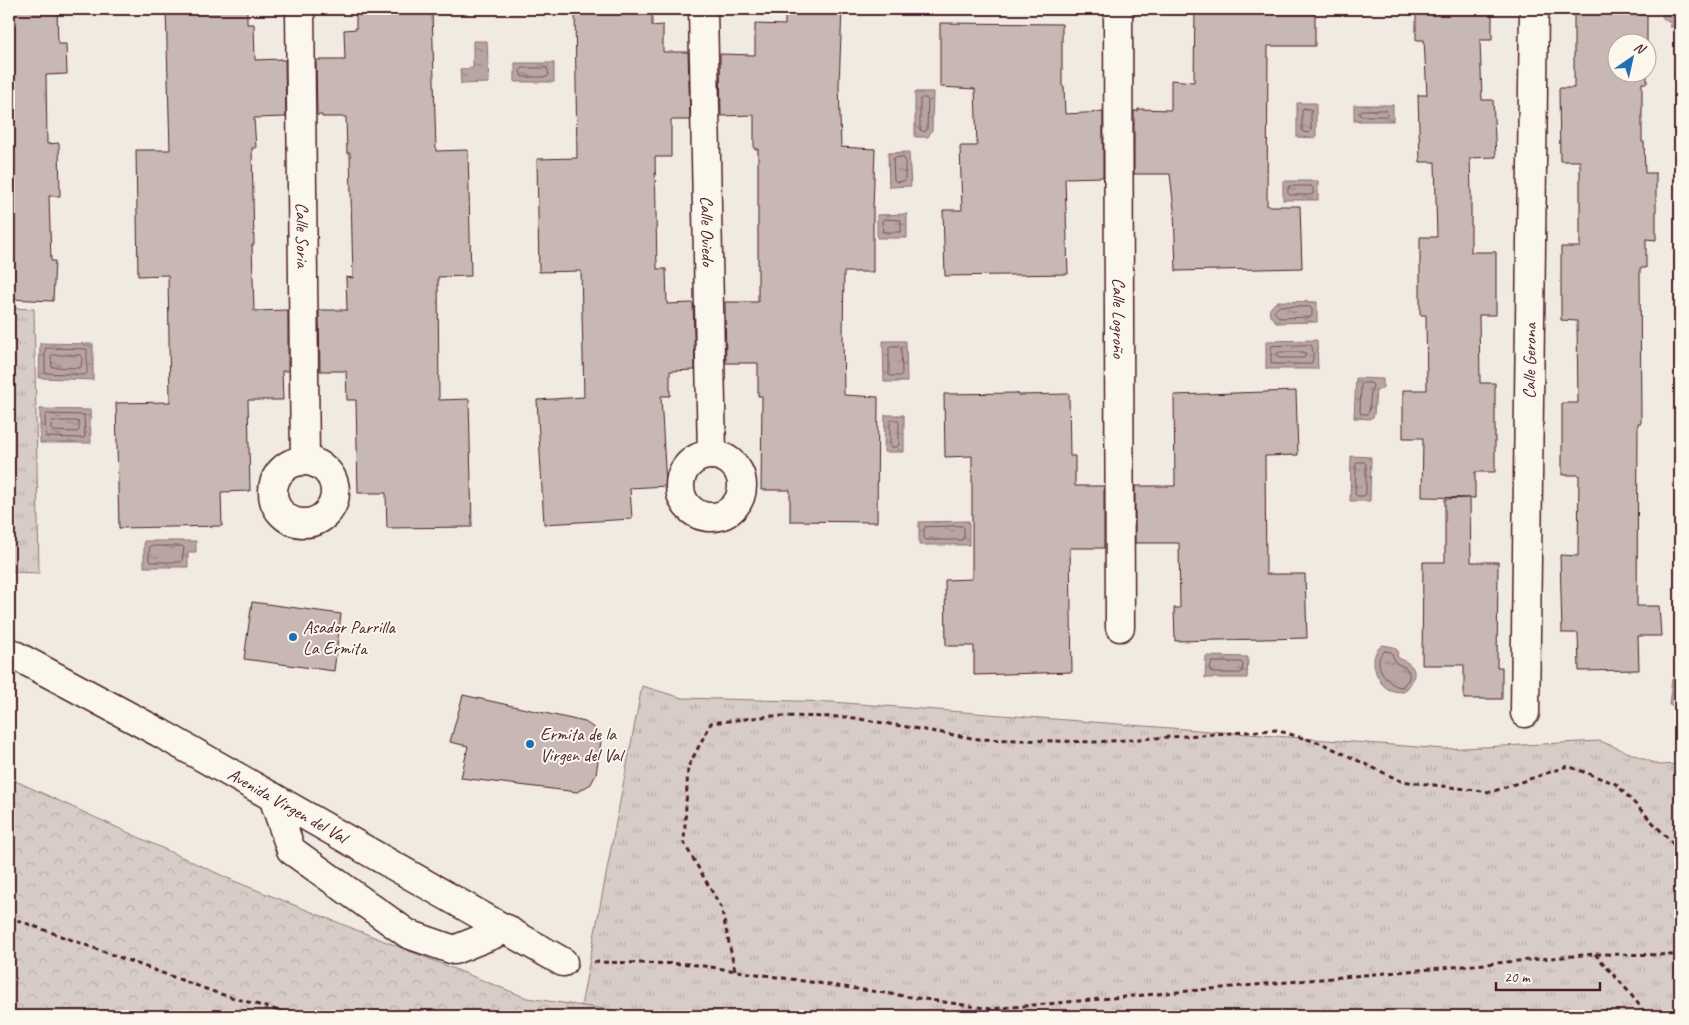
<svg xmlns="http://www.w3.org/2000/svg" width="1689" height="1025" viewBox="0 0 1689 1025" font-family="Caveat,sans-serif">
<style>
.grass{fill:url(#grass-tufts);stroke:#917678}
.forest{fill:url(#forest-crowns);stroke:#917678}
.water{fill:url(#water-ripples);stroke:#8c6f72}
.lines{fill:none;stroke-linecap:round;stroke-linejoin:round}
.shore{stroke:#76545b;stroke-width:1}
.building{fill:#c8b8b3;stroke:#4a1f2b;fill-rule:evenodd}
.minor-casing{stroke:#4a1f2b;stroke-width:31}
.path{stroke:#4a1f2b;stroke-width:3;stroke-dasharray:5 4;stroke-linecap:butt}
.minor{stroke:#fbf7ec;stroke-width:28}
.poi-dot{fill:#1f6fb2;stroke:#fbf7ec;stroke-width:2}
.labels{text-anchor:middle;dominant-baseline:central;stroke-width:4;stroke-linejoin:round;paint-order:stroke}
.street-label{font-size:18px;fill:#4a1f2b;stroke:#fbf7ec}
.poi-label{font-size:18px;fill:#4a1f2b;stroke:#fbf7ec;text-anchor:start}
</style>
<defs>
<pattern id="grass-tufts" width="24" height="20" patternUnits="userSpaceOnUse" patternTransform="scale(1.25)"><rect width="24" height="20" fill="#d8ccc6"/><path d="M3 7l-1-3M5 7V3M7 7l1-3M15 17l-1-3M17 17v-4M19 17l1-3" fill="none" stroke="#bbafaa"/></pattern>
<pattern id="forest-crowns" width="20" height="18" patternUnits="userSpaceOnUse" patternTransform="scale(1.25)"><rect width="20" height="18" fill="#d8ccc6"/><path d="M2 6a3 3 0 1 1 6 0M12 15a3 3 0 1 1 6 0" fill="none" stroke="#bbafaa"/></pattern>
<pattern id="water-ripples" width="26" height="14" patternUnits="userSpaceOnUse" patternTransform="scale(1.25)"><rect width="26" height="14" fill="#b8a4a2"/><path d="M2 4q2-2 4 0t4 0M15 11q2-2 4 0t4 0" fill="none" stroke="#988584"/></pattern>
</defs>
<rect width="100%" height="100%" fill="#f0eae0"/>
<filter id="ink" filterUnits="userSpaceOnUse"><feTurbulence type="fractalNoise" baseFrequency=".02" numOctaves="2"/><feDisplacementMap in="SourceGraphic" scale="10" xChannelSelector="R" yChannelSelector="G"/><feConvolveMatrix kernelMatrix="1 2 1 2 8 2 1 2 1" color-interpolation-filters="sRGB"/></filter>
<g filter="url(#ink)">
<g class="grass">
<polygon points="9,308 34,309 39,573 9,572"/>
<polygon points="642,686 682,698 832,702 1444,749 1600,741 1659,765 1680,764 1680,1016 653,1016 581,1006"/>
</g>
<polygon class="forest" points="9,778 234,881 527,998 653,1016 9,1016"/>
<g class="water">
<path d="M1661 9H1680V26L1670 27 1671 23C1664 21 1660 16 1661 9Z"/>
<polygon points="473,41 487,41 489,83 461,84 460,69 473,68"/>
<rect x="515" y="63" width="39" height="19"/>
<polygon points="915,92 933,92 932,130 928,137 915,137"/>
<polygon points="1297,103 1316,103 1316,138 1297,137"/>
<rect x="1354" y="105" width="39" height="16"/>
<polygon points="909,152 911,186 889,187 888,153"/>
<rect x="1283" y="181" width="35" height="19"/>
<polygon points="907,214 907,238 877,238 877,215"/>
<path d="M1277 301 1317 302V322L1276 323 1275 320 1270 316C1268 307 1272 307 1277 301Z"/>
<polygon points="1317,340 1318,369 1266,369 1266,341"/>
<polygon points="883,341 906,341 907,382 884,382"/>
<polygon points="40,343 93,344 93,380 39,378"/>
<polygon points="1356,378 1383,379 1383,388 1376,391 1374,414 1373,417 1369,419 1354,418"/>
<polygon points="40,409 90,410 91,443 40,443"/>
<polygon points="885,415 904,415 904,452 884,452"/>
<polygon points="1351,456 1371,457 1370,501 1350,501"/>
<polygon points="969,521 969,545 919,545 919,522"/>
<polygon points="144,541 196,541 196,552 188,552 188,567 144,567"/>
<path d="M1383 645 1394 647 1398 651 1397 656C1401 660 1403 660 1408 663 1420 671 1412 684 1404 692 1397 692 1390 691 1385 687 1374 677 1368 653 1383 645Z"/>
<polygon points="1206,656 1248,657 1247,678 1205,678"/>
<polygon points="1672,679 1680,680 1680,706 1669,705"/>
</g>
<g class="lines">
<g class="shore">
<polygon points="523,68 547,68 549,75 547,77 522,77 520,71"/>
<polygon points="922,98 926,98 928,100 927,129 925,132 920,130 920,100"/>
<polygon points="1304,108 1310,109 1311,110 1311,130 1309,133 1303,132 1302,130 1302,111"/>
<polygon points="1362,110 1386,110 1388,114 1385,116 1361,116 1359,113"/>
<polygon points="903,157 905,160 905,180 903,181 896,182 894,180 893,159 895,158"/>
<polygon points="1289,186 1311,186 1313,188 1313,194 1310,195 1290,195 1288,193"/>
<polygon points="884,219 901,220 901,232 883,232 882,222"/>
<polygon points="1280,306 1310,307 1312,309 1312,316 1310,317 1280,318 1274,312"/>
<path d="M1311 345C1314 349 1314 360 1311 364H1274L1271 363V348L1272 346Z"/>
<polygon points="891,346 899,346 901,348 902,374 900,376 891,376 889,375 889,348"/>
<polygon points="46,348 87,349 87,373 85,375 45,373 45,351"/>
<polygon points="1280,352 1304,352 1306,355 1304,358 1279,358 1277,354"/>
<polygon points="53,355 80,355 82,358 81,367 79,368 52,367 51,357"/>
<polygon points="1363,383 1371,383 1373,386 1371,391 1369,412 1367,414 1361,414 1360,412 1361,385"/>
<polygon points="47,414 84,415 85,437 83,438 46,437 45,417"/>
<polygon points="892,420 897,420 899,422 899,445 897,447 891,447 890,445 890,422"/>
<polygon points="52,421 77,421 79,423 79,430 77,432 53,431 51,429"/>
<polygon points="1358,462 1364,462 1366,464 1366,494 1364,496 1357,496 1355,494 1356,464"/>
<polygon points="962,526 964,528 964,538 962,540 926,540 924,538 924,529 925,527"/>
<polygon points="150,546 182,546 184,548 182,561 180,562 151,562 149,560"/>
<path d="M1385 651 1391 652 1396 663 1406 668 1409 673V679L1402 687C1387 687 1369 660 1385 651Z"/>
<polygon points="1212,662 1241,662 1243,664 1242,672 1240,673 1212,673 1210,670"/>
</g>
</g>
<g class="building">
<polygon points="9,9 57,9 58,44 66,44 67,74 46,75 47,144 59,143 60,196 49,196 51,261 55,261 53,301 9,299"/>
<polygon points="166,9 247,9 247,24 254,24 255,60 281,59 281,60 285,60 286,117 254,118 256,148 252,148 254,245 252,245 254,311 288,310 288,371 282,371 283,400 248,400 250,491 221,492 222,526 119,528 116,403 170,402 168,275 138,276 136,150 170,150"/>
<polygon points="356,9 432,9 436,151 468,150 471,276 438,277 439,400 469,399 472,527 387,528 386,493 358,493 356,400 347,400 346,371 320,371 319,310 347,310 346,277 353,278 350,153 347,153 346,117 322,117 322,115 317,115 316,60 345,60 344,30 356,29"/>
<polygon points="575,9 652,9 652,26 663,25 663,52 688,52 690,120 671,120 671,157 655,157 657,269 666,269 667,304 693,303 695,370 670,371 670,396 661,396 666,486 630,488 632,519 544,524 537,400 584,397 581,271 539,272 537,159 577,158"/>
<polygon points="785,9 842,9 839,85 841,147 875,149 873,209 873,272 844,272 843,333 844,395 878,397 877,522 790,521 790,490 761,490 762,396 758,396 758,363 726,363 725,302 758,302 758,149 754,149 754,115 721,116 720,54 755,55 755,24 785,25"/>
<polygon points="1195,9 1315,9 1315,46 1268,46 1267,206 1300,206 1302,268 1176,271 1174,209 1170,174 1134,174 1134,111 1138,111 1138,109 1171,110 1171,80 1194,82"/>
<polygon points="1416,9 1492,9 1492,40 1480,40 1482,100 1493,100 1496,157 1470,158 1471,193 1471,252 1496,252 1496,315 1479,315 1480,383 1495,383 1495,472 1475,472 1475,498 1422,497 1423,438 1403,438 1403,390 1427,390 1426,315 1420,315 1420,237 1437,237 1435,162 1420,162 1418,95 1427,95 1424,40 1416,40"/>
<path d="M1574 9H1641V15H1647V83H1642V142H1644L1645 173H1656V240L1646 239V268H1640L1641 423H1638L1637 606H1659L1661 636H1638L1639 670 1579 671 1578 633H1562L1560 555 1578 556 1579 475H1562V403H1578L1577 321 1561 320V247H1580V161H1560L1559 88H1574ZM1616 42H1646V72H1616Z"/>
<polygon points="940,23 1062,24 1062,86 1064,86 1065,114 1103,112 1103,177 1065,178 1068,274 945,276 943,210 962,210 960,146 977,146 975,89 940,87"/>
<polygon points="1296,391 1298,455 1265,456 1266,574 1305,574 1307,638 1175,641 1174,608 1180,608 1179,543 1135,543 1135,486 1175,486 1174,395"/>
<polygon points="1018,393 1018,395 1069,394 1070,456 1075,456 1075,486 1104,486 1104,548 1070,548 1072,672 974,675 974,646 946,646 945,580 972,579 972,456 945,457 944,394"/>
<polygon points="1470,498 1471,562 1498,562 1497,667 1502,667 1502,699 1464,699 1464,665 1422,665 1423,562 1445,562 1445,499"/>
<polygon points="252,602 341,614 334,671 244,659"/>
<polygon points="463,695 585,722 597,730 601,741 596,774 591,784 577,792 461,778 468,746 450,742"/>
</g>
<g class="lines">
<g class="minor-casing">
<g id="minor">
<path id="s1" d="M300 9 305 461"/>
<path id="s2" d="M703 9 712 455"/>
<path id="s3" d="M1118 9 1120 627"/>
<circle cx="711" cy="486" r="31"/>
<circle cx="304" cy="492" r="31"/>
<path id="s4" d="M9 652 160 733 563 962"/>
<path id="s5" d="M1525 713 1534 9"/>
<polyline points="273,797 291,850 408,934 454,950 507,929"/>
</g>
</g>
<g class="path">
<polyline points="9,917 217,993 297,1016"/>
<polyline points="1595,954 1628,991 1648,1016"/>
<polyline points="594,962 690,964 991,1009 1595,954 1680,955"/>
<polyline points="735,970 721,907 684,843 688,767 711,723 770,716 848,717 978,739 1095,742 1276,730 1323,744 1401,781 1491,792 1568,766 1616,784 1680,851"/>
</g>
<use href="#minor" class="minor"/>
</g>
</g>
<g class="poi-dot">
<circle cx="293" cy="637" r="5"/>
<circle cx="530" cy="744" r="5"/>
</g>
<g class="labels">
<g class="street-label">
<text stroke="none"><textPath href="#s2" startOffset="222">Calle Oviedo</textPath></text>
<text stroke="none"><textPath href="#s1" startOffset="226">Calle Soria</textPath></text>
<text stroke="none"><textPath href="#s3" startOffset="309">Calle Logroño</textPath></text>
<text stroke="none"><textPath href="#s5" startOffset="352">Calle Gerona</textPath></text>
<text stroke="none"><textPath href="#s4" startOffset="318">Avenida Virgen del Val</textPath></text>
</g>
<g class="poi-label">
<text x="303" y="627">Asador Parrilla<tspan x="303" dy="21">La Ermita</tspan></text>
<text x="540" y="734">Ermita de la<tspan x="540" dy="21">Virgen del Val</tspan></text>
</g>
</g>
<rect width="1689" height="1025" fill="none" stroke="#fbf7ec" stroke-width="30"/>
<rect x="15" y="15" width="1659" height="995" fill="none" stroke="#4a1f2b" stroke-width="2" filter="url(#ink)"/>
<g transform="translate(1632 58) rotate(34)"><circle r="24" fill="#fbf7ec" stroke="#b4a19f"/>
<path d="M0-4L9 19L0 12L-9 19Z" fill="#1f6fb2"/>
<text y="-8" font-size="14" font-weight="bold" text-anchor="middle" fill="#4a1f2b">N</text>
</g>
<path d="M1496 982v8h104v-8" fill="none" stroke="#4a1f2b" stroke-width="2.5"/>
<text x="1504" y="982" font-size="15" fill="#4a1f2b" stroke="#fbf7ec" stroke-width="4" paint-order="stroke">20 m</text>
</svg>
